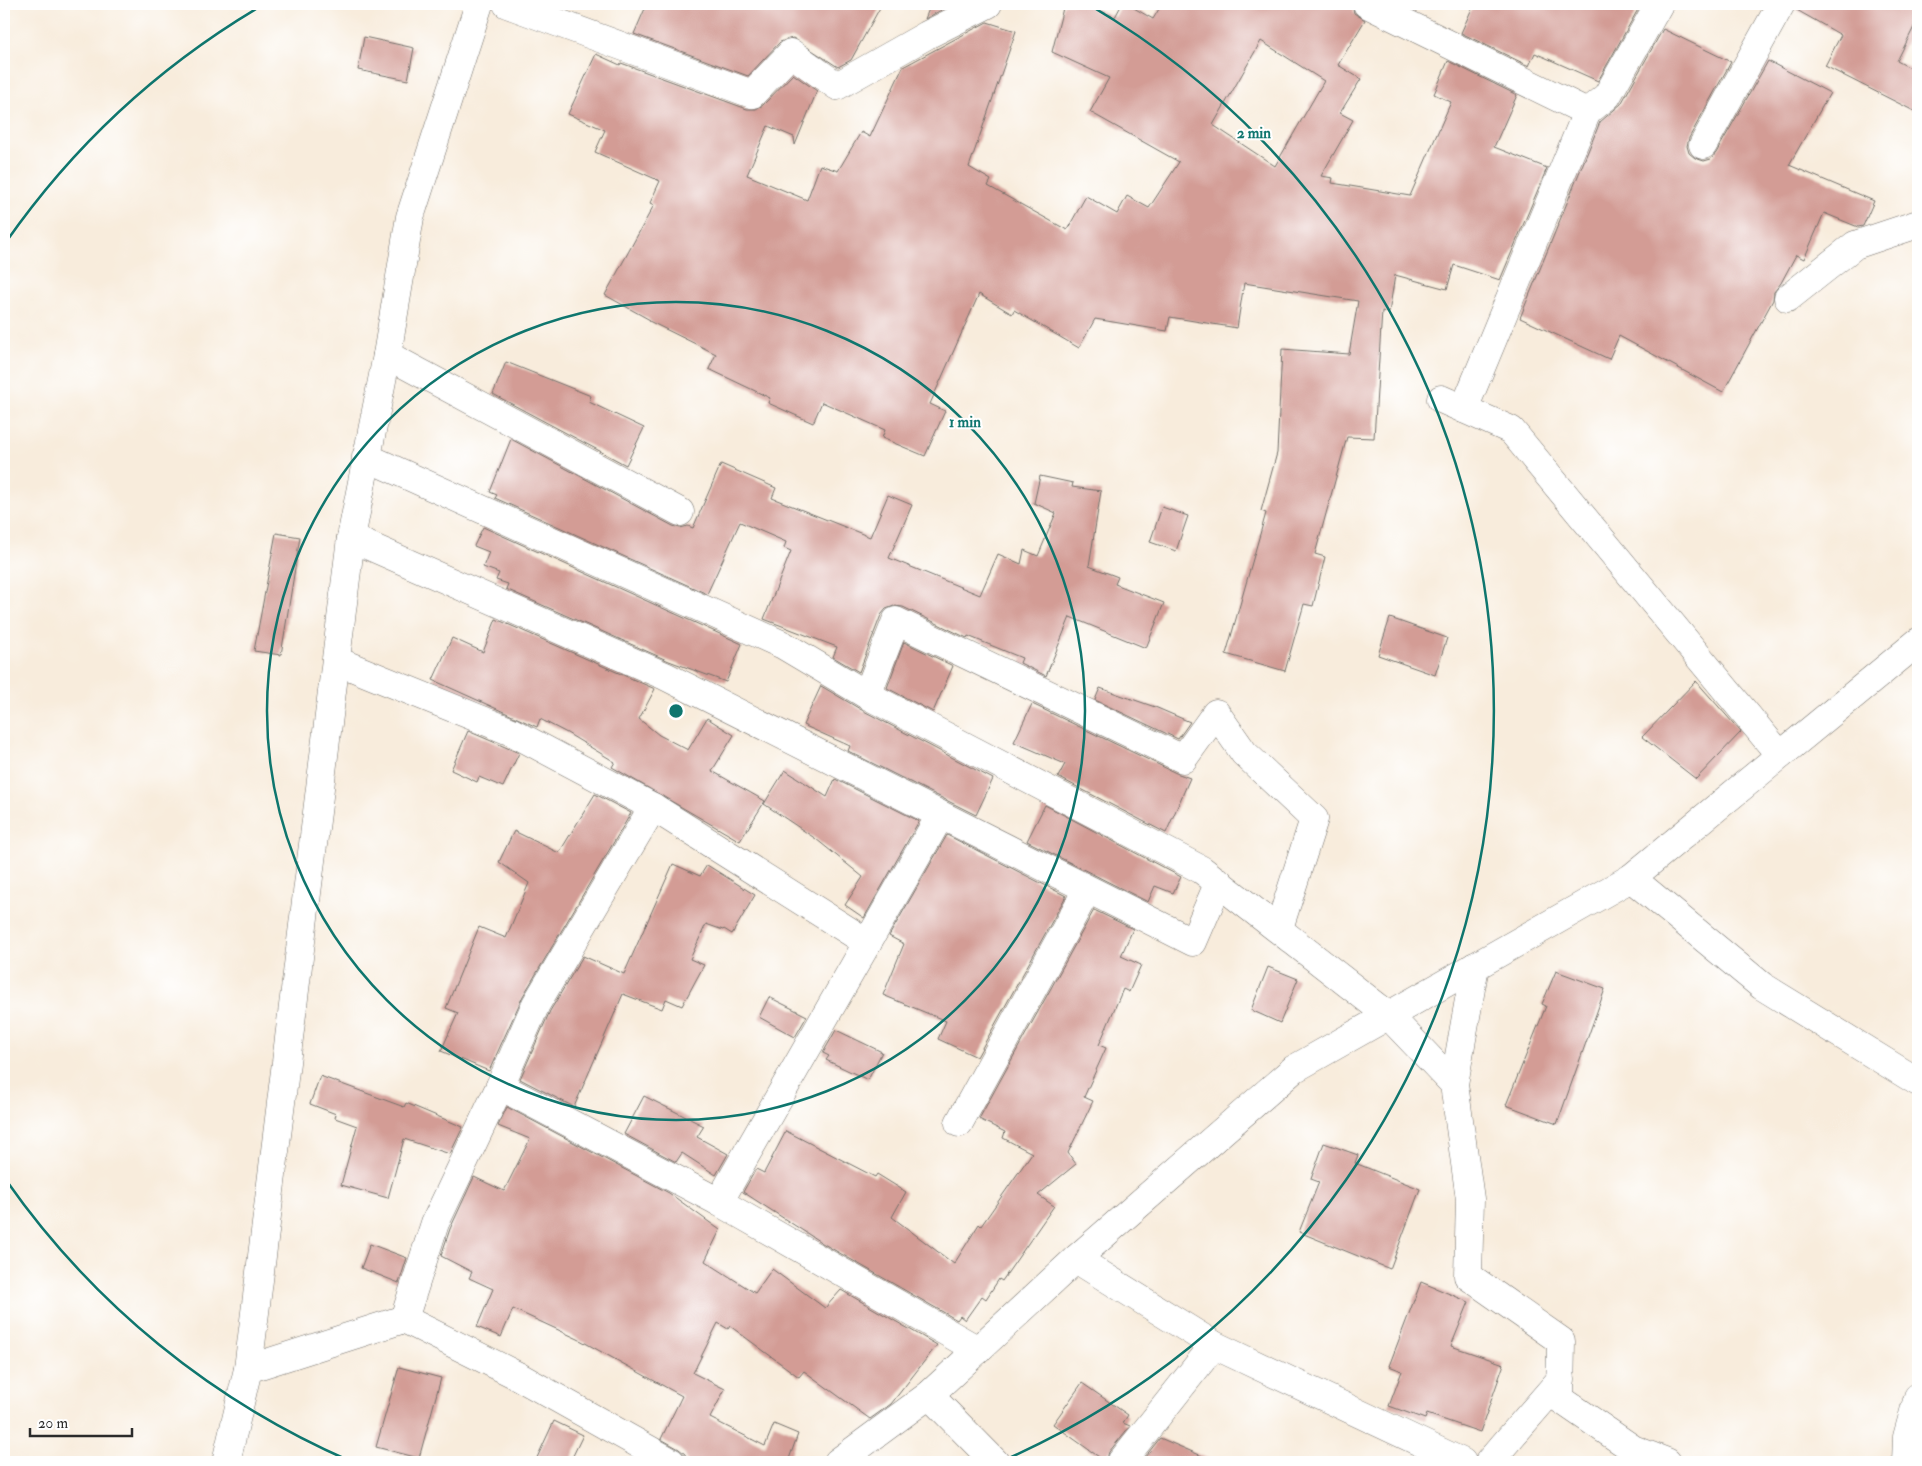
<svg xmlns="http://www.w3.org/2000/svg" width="1922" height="1466" viewBox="0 0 1922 1466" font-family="'IM FELL Double Pica',serif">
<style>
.building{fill:#d39c95;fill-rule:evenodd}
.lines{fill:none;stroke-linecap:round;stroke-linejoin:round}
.minor-casing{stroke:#736f69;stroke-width:29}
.major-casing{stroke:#736f69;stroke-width:29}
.minor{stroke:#fff;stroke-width:28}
.major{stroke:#fff;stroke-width:28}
.ring{fill:none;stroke:#0f766e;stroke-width:2.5}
.centre{fill:#0f766e;stroke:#fff;stroke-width:2.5}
.ring-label{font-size:15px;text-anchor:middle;font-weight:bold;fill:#0f766e;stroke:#fff;stroke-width:4;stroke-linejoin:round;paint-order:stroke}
</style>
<rect width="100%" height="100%" fill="#fff"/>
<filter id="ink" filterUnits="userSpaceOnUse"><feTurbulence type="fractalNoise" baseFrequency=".02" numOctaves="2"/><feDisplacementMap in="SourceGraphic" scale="10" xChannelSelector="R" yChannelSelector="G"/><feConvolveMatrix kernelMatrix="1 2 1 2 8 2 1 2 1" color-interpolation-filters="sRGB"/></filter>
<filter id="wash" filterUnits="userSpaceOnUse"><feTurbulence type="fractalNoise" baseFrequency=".0096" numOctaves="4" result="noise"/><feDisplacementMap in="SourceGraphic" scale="20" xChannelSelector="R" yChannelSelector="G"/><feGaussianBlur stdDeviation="1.12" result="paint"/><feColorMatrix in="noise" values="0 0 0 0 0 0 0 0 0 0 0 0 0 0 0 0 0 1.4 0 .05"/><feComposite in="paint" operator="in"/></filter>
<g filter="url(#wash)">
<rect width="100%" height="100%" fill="#f8ecdc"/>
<g id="blocks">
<g class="building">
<polygon points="647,4 882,4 851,60 838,67 793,38 780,42 748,76 634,34"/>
<polygon points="931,4 945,8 925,19"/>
<path d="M1064 4H1085L1115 17 1122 4H1127L1153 19 1162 4H1352L1354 13 1365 20 1338 65 1361 79 1340 113 1353 120 1321 176 1333 178 1332 183 1410 196 1451 102 1434 94 1448 61 1517 95 1494 147 1547 168 1500 280 1454 265 1447 289 1395 275 1389 313 1382 311 1374 438 1347 437 1315 554 1325 557 1313 606 1304 604 1285 671 1226 654 1266 513 1261 511 1277 453 1282 349 1349 354 1358 301 1244 283 1237 328 1170 317 1167 331 1095 319 1079 348 1014 310 1012 314 979 294 930 404 945 411 925 456 882 438 885 430 822 402 813 423 768 403 770 398 709 369 716 354 649 321 650 320 605 295 654 205 650 203 660 181 595 152 605 130 568 114 596 54 620 65 621 63 747 109H756L763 105 793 74 817 91 795 145 794 137 768 126 747 175 807 200 820 165 838 171 861 132 870 137 903 67 987 22 1016 31 969 167 991 180 988 186 1067 230 1086 196 1117 214 1127 196 1149 208 1179 162 1090 112 1109 78 1052 52ZM1261 41 1324 81 1275 166 1213 125Z"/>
<polygon points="1474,4 1641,4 1598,81 1535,53 1529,66 1461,33"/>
<polygon points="1797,4 1918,4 1918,19 1897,61 1918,72 1918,113 1825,66 1841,35 1795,9"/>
<polygon points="1663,29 1731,62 1689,138 1687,146 1689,153 1695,158 1704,161 1711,159 1716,153 1768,61 1830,93 1789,165 1874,201 1863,226 1858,227 1824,213 1804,259 1796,255 1781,283 1774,292 1773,300 1723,392 1619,336 1609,359 1520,318 1600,122 1621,104"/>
<polygon points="364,37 414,48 408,80 358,70"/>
<polygon points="506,362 591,396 589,402 644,428 626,465 493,394"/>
<polygon points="511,439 673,526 680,528 688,526 693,528 721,464 776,488 772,498 870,537 888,495 912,505 889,558 980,595 998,554 1021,564 1024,550 1038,556 1056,513 1034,503 1040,476 1073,483 1072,487 1101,491 1089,566 1118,577 1115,584 1164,603 1146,648 1070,617 1046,676 1020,663 1022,658 968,636 967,638 903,607 894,606 886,609 881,615 859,672 833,657 837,647 764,619 791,551 784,548 786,542 740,522 707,594 495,498 497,495 490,492"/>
<polygon points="1162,507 1188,516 1176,551 1150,542"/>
<polygon points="483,527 742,644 726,682 669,661 506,589 508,584 496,580 499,573 483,567 489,552 474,546"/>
<polygon points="276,533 300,537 281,655 254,651"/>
<polygon points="1390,618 1447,638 1435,675 1378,655"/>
<polygon points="496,619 655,689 639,719 659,735 688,750 707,718 734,735 712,771 765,801 740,841 612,767 615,762 567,733 540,719 537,727 433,680 452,638 483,652"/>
<polygon points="904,642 953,666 933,712 887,688"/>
<polygon points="1696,681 1741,732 1696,779 1642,737"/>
<polygon points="821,686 860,709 993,779 976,815 848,751 850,746 803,725"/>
<polygon points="1100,688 1155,707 1190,722 1178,739 1095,700"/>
<polygon points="1032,704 1176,773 1190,778 1166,833 1058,777 1065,764 1014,742"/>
<polygon points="468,731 519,753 503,787 479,777 477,782 451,770"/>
<polygon points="785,770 827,797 835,779 919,821 864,918 845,905 863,877 816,839 764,804"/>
<polygon points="595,794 631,813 523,996 489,1071 441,1051 458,1013 446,1008 479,927 506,938 529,883 499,862 514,831 559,853"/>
<polygon points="1045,805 1181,877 1173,893 1155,886 1148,902 1027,841"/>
<polygon points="947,835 1066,896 977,1057 938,1039 946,1021 883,995 904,944 889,936"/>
<polygon points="673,864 700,876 707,865 755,895 732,934 724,929 723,930 706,924 690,959 704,965 682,1006 666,999 662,1009 623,994 574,1107 520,1079 550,1011 583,956 624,974"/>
<polygon points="1094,910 1133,929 1121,956 1141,965 1129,992 1123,989 1099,1045 1106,1048 1084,1097 1093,1101 1068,1153 1076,1164 1038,1195 1054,1206 1002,1281 999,1279 986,1299 982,1296 965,1320 960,1316 957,1320 822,1243 743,1192 756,1169 764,1173 786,1131 875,1177 877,1174 906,1192 892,1217 954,1264 979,1224 981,1226 1032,1153 1003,1138 1005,1132 979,1119"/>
<polygon points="1268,967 1298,979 1280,1023 1251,1010"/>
<polygon points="1556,971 1605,989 1557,1124 1506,1105 1546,1006 1542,1004"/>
<polygon points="769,997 807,1016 795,1037 759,1017"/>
<polygon points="836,1030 882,1052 868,1080 826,1060 829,1056 823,1053"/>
<polygon points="320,1076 404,1107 406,1103 463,1127 450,1154 404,1139 388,1198 341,1185 357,1126 335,1118 336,1114 310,1104"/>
<polygon points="644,1096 704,1126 697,1137 728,1154 716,1175 682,1153 676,1162 624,1134"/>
<polygon points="507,1107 669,1193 720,1230 705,1261 755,1293 772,1269 825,1308 841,1290 937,1345 891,1404 870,1419 804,1371 799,1377 730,1326 728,1329 718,1323 693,1373 725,1389 710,1418 765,1446 774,1424 798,1434 789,1459 796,1462 687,1462 685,1454 679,1449 661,1439 682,1396 578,1339 513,1309 501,1337 477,1327 493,1289 469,1278 472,1272 441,1256 450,1229 474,1177 504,1191 530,1139 498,1126"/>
<polygon points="1324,1143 1358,1155 1355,1163 1420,1189 1390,1269 1299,1232 1319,1182 1311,1179"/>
<polygon points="370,1244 407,1258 399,1283 361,1268"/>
<polygon points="1421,1282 1469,1302 1451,1346 1504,1364 1480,1432 1427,1414 1425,1419 1389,1406 1402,1371 1389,1366"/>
<polygon points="399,1367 441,1378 419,1458 376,1447"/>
<polygon points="1082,1383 1128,1415 1123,1423 1130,1426 1109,1452 1106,1462 1053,1424"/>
<polygon points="554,1421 583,1435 570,1462 535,1462"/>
<polygon points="1160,1438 1216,1462 1141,1462"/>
</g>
</g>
</g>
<g filter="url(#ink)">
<use href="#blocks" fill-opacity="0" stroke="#736f69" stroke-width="1"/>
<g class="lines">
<g class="minor-casing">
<g id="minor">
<polyline points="507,4 752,94 791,53 837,86 927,35 988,4"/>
<polyline points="1367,4 1587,112 1607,96 1659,4"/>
<polyline points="1703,145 1781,4"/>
<polyline points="1788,298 1855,245 1918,224"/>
<polyline points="387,355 680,512"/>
<polyline points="1441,399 1511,430 1780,755"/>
<polyline points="1464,409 1587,112"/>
<polyline points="366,457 783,645 867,695 1202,870 1388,1015 1454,1084 1470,1199 1468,1276 1561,1341 1560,1399 1633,1449 1667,1462"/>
<polyline points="351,538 665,676 1193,942 1219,882"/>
<polyline points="337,661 512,732 653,807"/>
<polyline points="867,695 896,621 1183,759 1216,713 1244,753 1314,819 1279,928"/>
<polyline points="940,816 719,1202 978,1350"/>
<polyline points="1631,878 1762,986 1918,1082"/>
<polyline points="1454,1084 1475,966"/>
<polyline points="500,1086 719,1202"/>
<polyline points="959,1123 1087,890"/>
<polyline points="1076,1259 1214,1345 1462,1462"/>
<polyline points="248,1369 404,1319"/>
<polyline points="929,1395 995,1462"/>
<polyline points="671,1462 516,1375 404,1319 435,1223 500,1086 536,1004 653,807 868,943"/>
<polyline points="838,1462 929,1395 1076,1259 1294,1069 1631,878 1918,642"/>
<polyline points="1121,1462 1214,1345"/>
<polyline points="1489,1462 1561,1379"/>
<polyline points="1906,1462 1907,1437 1918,1397"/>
</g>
</g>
<g class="major-casing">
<polyline id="major" points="226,1462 248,1369 351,538 387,355 410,217 479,4"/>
</g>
<use href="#minor" class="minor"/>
<use href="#major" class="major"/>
</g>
</g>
<g class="ring">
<circle cx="676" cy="711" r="409"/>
<path d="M350 1461A818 818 0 0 1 6 1180M6 242A818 818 0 0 1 261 6M1091 6A818 818 0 0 1 1002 1461"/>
</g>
<circle cx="676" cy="711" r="8" class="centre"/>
<g class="ring-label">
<text x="1254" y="138">2 min</text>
<text x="965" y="427">1 min</text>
</g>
<rect width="1922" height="1466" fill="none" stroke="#fff" stroke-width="20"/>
<path d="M30 1428v8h102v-8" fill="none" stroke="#2b2b2b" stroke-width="2.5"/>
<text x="38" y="1428" font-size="15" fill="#2b2b2b" stroke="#ffffff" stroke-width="4" paint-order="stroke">20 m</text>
</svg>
